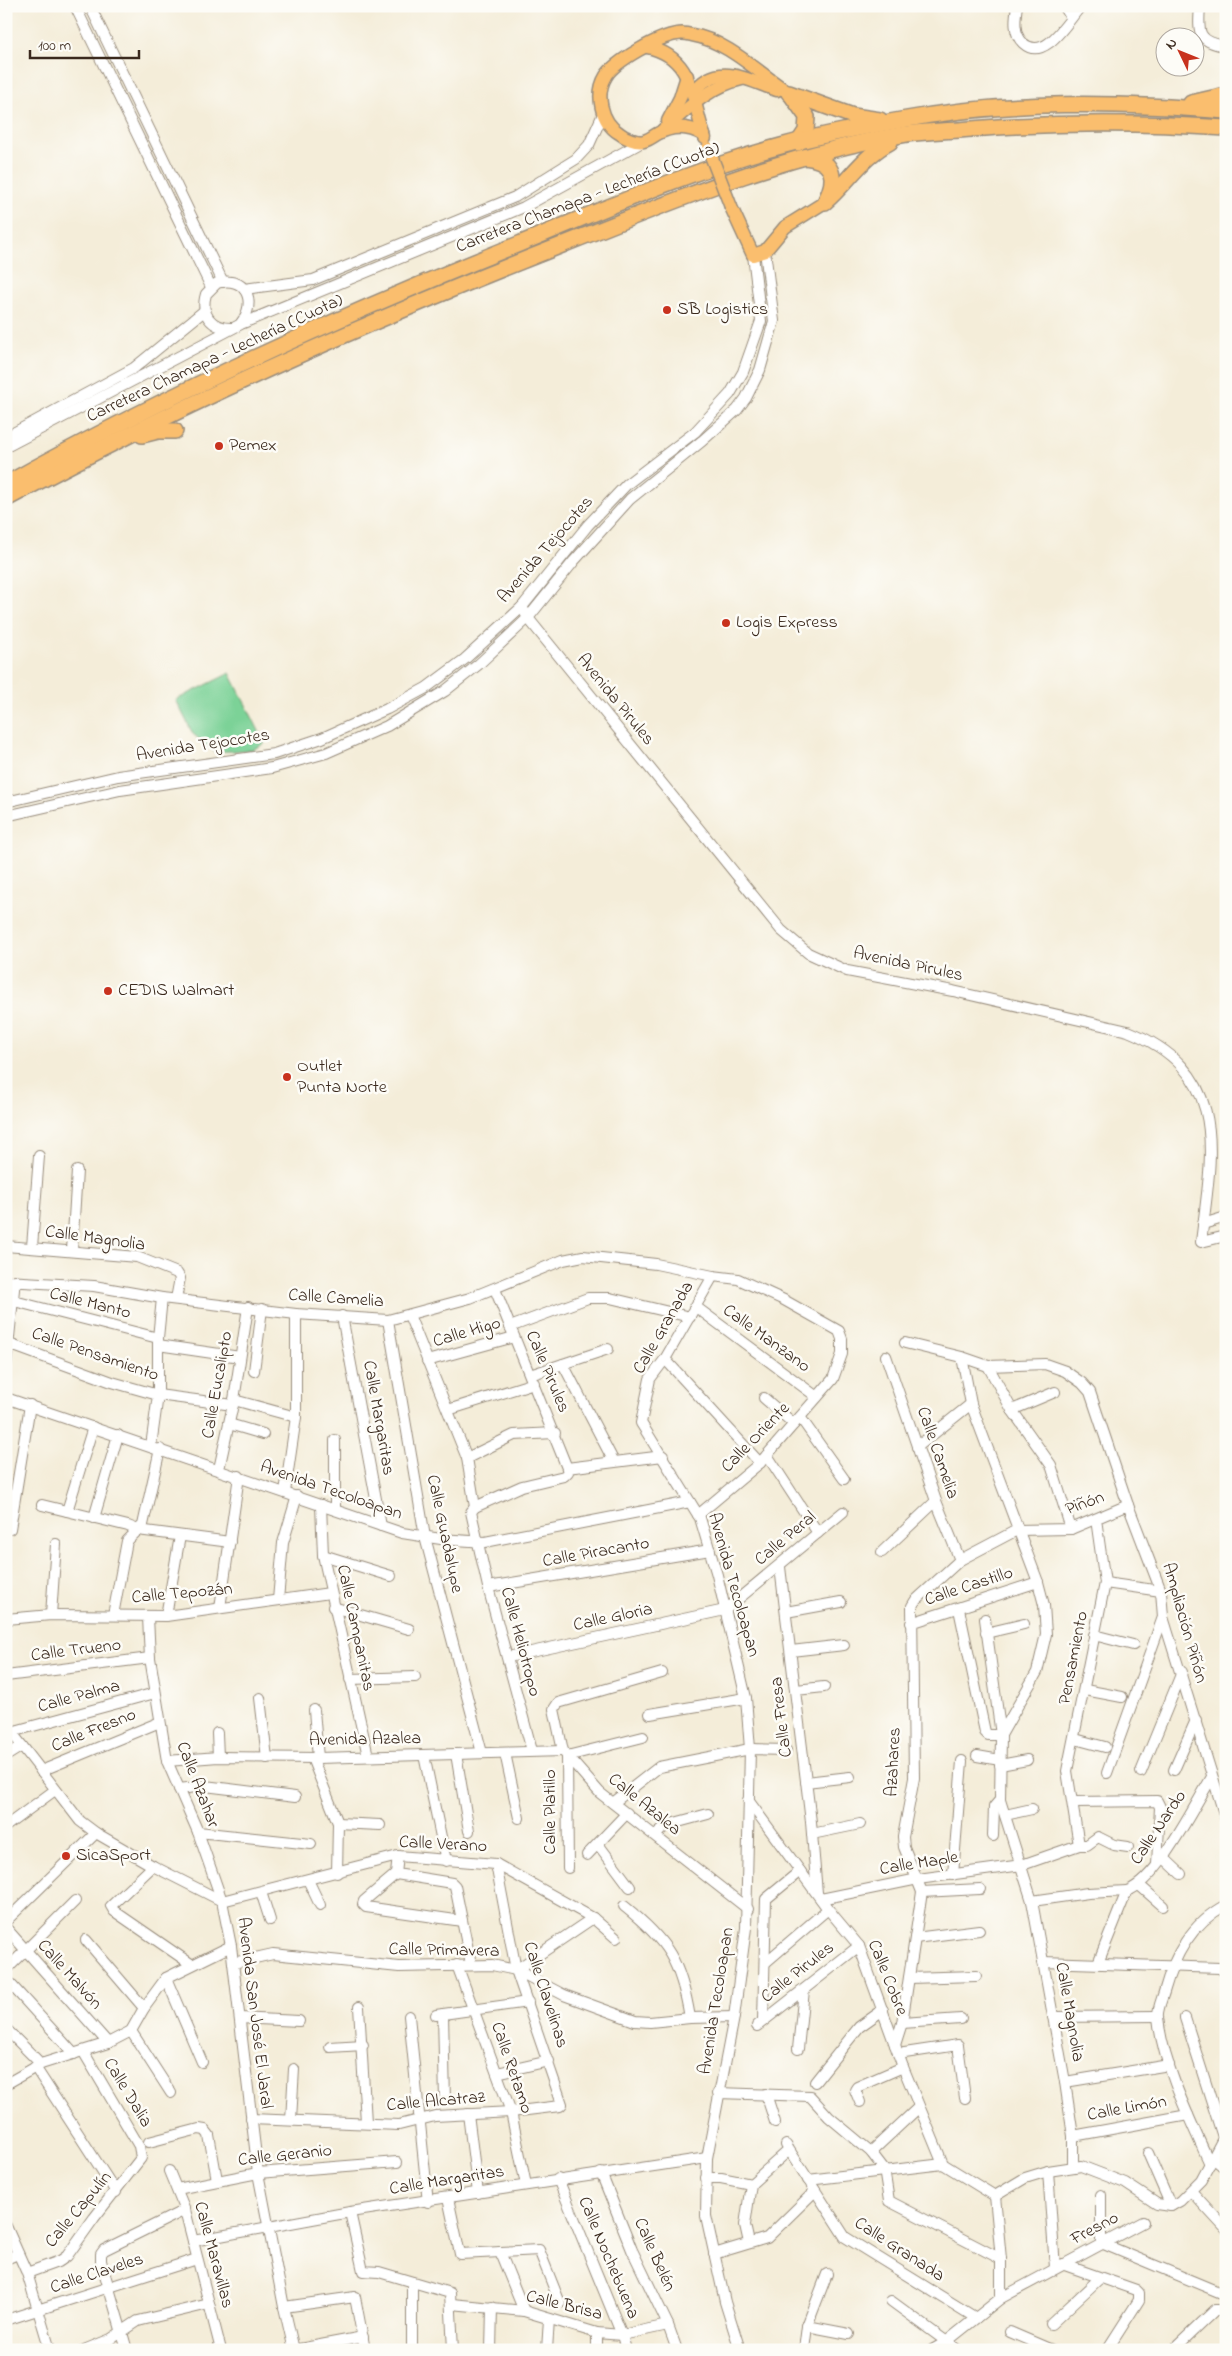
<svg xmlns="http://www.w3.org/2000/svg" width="1232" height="2356" viewBox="0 0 1232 2356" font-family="'Indie Flower',sans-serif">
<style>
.green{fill:#7bd297;stroke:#5b7e5a}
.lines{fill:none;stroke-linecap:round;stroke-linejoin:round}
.minor-casing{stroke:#988c7c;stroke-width:12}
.major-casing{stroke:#988c7c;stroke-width:15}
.highway-casing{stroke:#988c7c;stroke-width:18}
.minor{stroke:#fff;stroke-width:10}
.major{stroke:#fabe6e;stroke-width:12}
.highway{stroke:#fabe6e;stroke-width:15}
.major-bridge-casing{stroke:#988c7c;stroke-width:15;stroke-linecap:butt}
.major-bridge{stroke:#fabe6e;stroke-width:12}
.poi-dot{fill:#c8321e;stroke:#fdfcf7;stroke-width:2}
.labels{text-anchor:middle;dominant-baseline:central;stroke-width:5;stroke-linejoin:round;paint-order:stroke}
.street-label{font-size:18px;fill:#3b2a1e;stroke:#fdfcf7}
.poi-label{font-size:18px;fill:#3b2a1e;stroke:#fdfcf7;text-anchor:start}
</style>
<rect width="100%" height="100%" fill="#fdfcf7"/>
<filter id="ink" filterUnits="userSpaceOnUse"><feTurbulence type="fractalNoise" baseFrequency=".02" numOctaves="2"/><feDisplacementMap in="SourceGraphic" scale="10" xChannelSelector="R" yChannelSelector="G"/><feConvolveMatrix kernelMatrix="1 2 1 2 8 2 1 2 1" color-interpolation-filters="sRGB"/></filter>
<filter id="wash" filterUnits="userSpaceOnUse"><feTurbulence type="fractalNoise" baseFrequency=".0096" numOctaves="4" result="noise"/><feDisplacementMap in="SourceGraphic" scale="20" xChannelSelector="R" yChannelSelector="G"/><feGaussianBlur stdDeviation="1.12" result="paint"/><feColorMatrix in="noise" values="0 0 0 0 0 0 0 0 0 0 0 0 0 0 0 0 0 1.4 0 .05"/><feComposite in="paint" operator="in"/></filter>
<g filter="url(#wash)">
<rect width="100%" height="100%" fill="#f4edd9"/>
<polygon class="green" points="230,673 265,743 252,750 215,752 193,734 176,700"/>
</g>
<g filter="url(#ink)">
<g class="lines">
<g class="minor-casing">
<g id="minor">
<polyline points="75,6 211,287"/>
<polyline points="90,6 223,282"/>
<path d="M1017 6C1015 18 1013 34 1023 43 1045 63 1068 20 1081 6"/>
<polyline points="1064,6 1071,17"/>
<path d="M1200 6C1198 32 1197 42 1226 46"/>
<polyline points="244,289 313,280 515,197 576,159 589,145 603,114"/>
<path d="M231 328C211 328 200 314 206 294L217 283C245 275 258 301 241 323"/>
<polyline points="6,437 134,368 204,311"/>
<polyline points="6,447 241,324 524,207 644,141"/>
<path d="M522 607 528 618 781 930 808 953 847 971 953 991 1128 1031C1231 1073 1212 1152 1201 1242L1226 1236"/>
<polyline points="6,802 118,776 274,754 322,738 387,709 426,688 465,659 522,607 588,525 627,484 695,432 730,394 743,372 761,321 753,255"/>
<polyline points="6,816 120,790 272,768 326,753 387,726 445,691 479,664 528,618 574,561 630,499 702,441 737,410 746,398 760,370 774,321 765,251"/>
<polyline points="1203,1224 1226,1217"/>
<polyline points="6,1246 137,1257 177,1273 180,1278 176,1299"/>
<polyline points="32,1247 39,1156"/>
<polyline points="72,1250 77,1171"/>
<polyline points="713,1276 665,1359 650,1379 641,1423 700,1518 717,1575 746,1698 750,1749 746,1928 734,2017 707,2158 706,2216 725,2302 740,2350"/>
<polyline points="6,1281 94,1286 162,1298 296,1314 388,1320 470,1298 563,1260 583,1256 656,1264 713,1276 738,1279 784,1300 839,1331 842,1339 842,1354 833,1379 760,1463 698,1515"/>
<polyline points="495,1289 567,1468"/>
<polyline points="14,1301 158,1338"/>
<polyline points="696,1307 817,1397"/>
<polyline points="409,1315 467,1458 475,1507"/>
<polyline points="342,1316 381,1526"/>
<polyline points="388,1320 425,1537 482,1753"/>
<polyline points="510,1327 588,1298 610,1298 690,1317"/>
<polyline points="6,1343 112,1382 158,1395 233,1405"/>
<polyline points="905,1343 962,1357 988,1366 1045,1364 1065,1371 1082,1383 1090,1392 1128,1505"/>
<polyline points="158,1345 240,1357"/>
<polyline points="886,1356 936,1501 960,1560"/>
<polyline points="962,1357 971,1404 1038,1582 1044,1605 1046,1634 1037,1672 1001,1735 1000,1800 1032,1901 1065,2082 1073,2136 1073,2166"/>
<polyline points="665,1359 760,1463"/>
<polyline points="427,1361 514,1337"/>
<polyline points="563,1364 614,1462"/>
<polyline points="6,1366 15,1280"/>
<polyline points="988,1366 1012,1410 1051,1465 1071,1529"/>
<polyline points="254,1371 262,1309"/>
<polyline points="530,1375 608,1349"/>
<polyline points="6,1398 402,1533 441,1539 485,1542 690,1502"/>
<polyline points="764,1398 794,1424"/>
<polyline points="234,1400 296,1417"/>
<polyline points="448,1410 534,1383"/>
<polyline points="1012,1410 1055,1392"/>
<polyline points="800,1417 844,1479"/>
<polyline points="229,1424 263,1434"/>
<polyline points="335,1440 335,1510"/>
<polyline points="151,1446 158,1395 158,1338 162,1298"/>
<polyline points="917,1447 971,1404"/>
<polyline points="767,1455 818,1533"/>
<polyline points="467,1458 514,1435 555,1433"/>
<polyline points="219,1469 234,1400 248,1307"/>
<polyline points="285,1492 296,1417 296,1314"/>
<polyline points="42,1505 128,1526 138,1530 230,1542"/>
<polyline points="321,1505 323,1555 368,1756"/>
<polyline points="67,1511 93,1427"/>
<polyline points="94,1518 118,1435"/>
<polyline points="10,1529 30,1405"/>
<polyline points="882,1552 936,1501"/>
<polyline points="323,1555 391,1576"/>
<polyline points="780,1567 811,1822 817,1893"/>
<polyline points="1105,1583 1161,1591"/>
<polyline points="488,1587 710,1550"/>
<polyline points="278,1600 283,1543 297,1496"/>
<polyline points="333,1607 409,1629"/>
<polyline points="220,1608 239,1476"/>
<polyline points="959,1609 985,1732 988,1735 1001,1735 985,1619"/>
<polyline points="786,1612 841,1602"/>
<polyline points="51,1615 56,1544"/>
<polyline points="113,1615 127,1541 143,1525 160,1449"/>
<polyline points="166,1616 180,1536"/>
<polyline points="148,1617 150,1658 167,1761 198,1832 222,1901 231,1946 258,2173 284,2307 294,2350"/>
<polyline points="6,1619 51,1615 166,1616 330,1593"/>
<polyline points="911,1623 1038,1582"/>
<polyline points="986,1633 1024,1624"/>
<polyline points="1094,1635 1133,1645"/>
<polyline points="791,1651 844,1645"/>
<polyline points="508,1657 725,1610 843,1512"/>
<polyline points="662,1673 558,1703 554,1709 563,1751 600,1793 748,1909"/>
<polyline points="6,1676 150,1658"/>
<polyline points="350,1679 415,1677"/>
<polyline points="796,1690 824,1687"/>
<polyline points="1085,1690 1122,1697"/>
<polyline points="260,1698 267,1758"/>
<polyline points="314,1710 318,1758"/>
<polyline points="650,1714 746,1698"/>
<polyline points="6,1725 80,1821 96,1833 153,1866 222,1901"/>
<polyline points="11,1732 155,1693"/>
<polyline points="217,1733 218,1757"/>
<polyline points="1075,1739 1105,1747"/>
<polyline points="532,1751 488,1587 471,1512 475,1507 522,1486 564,1476 568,1472 567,1468 663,1456"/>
<polyline points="505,1753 519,1818"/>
<polyline points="456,1754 469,1831"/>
<polyline points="424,1755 446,1861"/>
<polyline points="6,1756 22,1746"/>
<polyline points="977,1756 1000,1760"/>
<polyline points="312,1758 338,1823 337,1873"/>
<polyline points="167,1761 218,1757 318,1758 563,1751"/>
<polyline points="1000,1765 1027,1760"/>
<polyline points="1174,1770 1196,1720"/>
<polyline points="41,1771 160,1722"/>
<polyline points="1141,1772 1182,1672"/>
<polyline points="1107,1773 1163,1617"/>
<polyline points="806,1782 850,1777"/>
<polyline points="179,1789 205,1786 295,1797"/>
<polyline points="748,1800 828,1909 859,1946 903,2067 943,2164"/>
<polyline points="1074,1802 1157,1801 1160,1807 1157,1864"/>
<polyline points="613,1803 659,1767 750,1749 786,1750"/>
<polyline points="1005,1815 1032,1809"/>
<polyline points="338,1823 380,1825"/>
<polyline points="6,1826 55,1790"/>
<polyline points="198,1832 311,1844"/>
<polyline points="812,1834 860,1824"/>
<polyline points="655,1835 667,1825 708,1814"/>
<polyline points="993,1836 994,1807 1000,1800"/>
<polyline points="598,1844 630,1887"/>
<polyline points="1079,1845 1067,1771 1105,1583 1096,1519"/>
<polyline points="587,1855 627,1813"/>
<polyline points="398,1856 396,1874 364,1901 363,1904 366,1907 462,1921"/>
<polyline points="1163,1857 1181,1874"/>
<polyline points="153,1866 111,1906 114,1911 191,1964"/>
<polyline points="568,1868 567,1756 643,1737"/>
<polyline points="396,1874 452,1883 455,1886 471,1964"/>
<polyline points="953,1875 962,1761"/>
<polyline points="308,1880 320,1905"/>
<polyline points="1139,1885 1163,1906"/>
<polyline points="261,1892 270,1920"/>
<polyline points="922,1892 980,1889"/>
<polyline points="821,1899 918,1879 1022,1865 1079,1845 1087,1845 1098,1837 1114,1845 1128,1847"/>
<polyline points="222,1901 398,1856 496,1864 593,1918 616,1938"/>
<polyline points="1032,1901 1088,1893 1127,1891"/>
<path d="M624 1906C668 1941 681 1962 690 2018"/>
<polyline points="6,1921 96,1833"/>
<polyline points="6,1928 108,2043"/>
<polyline points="915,1938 979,1930"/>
<polyline points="86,1940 144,2008"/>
<polyline points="766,1962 828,1909"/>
<polyline points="1043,1962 1220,1968 1226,1973"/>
<polyline points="233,1963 273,1954 399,1967 492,1965 516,1970 564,1995 635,2021 650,2022 690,2018 734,2017"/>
<path d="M1098 1963 1127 1891C1158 1880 1194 1806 1212 1777"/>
<polyline points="457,1965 511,2112 526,2185"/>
<polyline points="6,1970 75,1901"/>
<polyline points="516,1970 593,1918"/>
<polyline points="166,1978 202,2062"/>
<polyline points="909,1978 976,1976"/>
<polyline points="6,1979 74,2054"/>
<polyline points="359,2007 366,2122"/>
<polyline points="443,2014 445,2101"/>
<polyline points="436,2015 528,2002"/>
<polyline points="409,2016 428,2202"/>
<polyline points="1053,2017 1157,2016"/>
<polyline points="240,2018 299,2021"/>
<polyline points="1185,2018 1223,2137"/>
<polyline points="763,2021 766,1899 800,1871"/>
<polyline points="902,2023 961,2019"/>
<polyline points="757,2026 859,1946"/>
<polyline points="6,2029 41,2064"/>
<polyline points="131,2031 171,2093"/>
<polyline points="895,2045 902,2023 922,1892 904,1847 903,1837 914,1778 912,1606 915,1601 960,1560 1017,1530 1071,1529 1128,1505 1161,1591 1163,1617 1226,1820"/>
<polyline points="330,2047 363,2045"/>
<polyline points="798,2049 804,1990"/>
<polyline points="898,2054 958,2045 965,2098"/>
<polyline points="35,2067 116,2192"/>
<polyline points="497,2073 549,2061"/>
<polyline points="815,2082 859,2027 883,2010"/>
<polyline points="1065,2082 1169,2065"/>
<polyline points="6,2084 41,2064 108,2043 131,2031 144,2008 166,1978 231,1946"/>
<polyline points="718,2093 810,2096 829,2117 871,2152 884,2169 889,2201 1001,2259"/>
<polyline points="766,2094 775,2122"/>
<polyline points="860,2102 855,2090 857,2087 903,2067"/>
<polyline points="468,2114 478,2193"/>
<polyline points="251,2119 399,2125 435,2116 511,2112 560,2106 562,2104 516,1970 496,1864"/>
<polyline points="291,2120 294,2069"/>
<polyline points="1073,2136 1188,2115"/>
<polyline points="149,2142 199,2129 205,2130 209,2135 217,2180"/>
<polyline points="786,2145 845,2237 976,2318"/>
<polyline points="871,2152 919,2107"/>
<polyline points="1148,2153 1171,2206"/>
<polyline points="1213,2158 1226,2169"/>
<polyline points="943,2164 995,2196"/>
<path d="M1210 2164C1191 2122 1162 2063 1158 2017 1157 2010 1162 1999 1164 1992 1174 1956 1191 1923 1226 1905"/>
<polyline points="169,2171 185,2210 221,2350"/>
<polyline points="1048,2171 1055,2268"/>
<polyline points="601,2173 632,2250 668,2325 677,2350"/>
<polyline points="706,2178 721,2178 751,2184 788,2151"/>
<polyline points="558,2179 622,2335 626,2350"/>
<polyline points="808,2180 943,2164"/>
<polyline points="177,2189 258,2173 397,2162"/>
<polyline points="1191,2191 1226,2229"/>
<polyline points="1101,2195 1101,2243 1226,2295"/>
<polyline points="995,2196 1025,2178 1048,2171 1081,2166 1125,2183 1157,2204 1171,2206 1180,2201 1201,2180 1226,2133"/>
<polyline points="995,2196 1001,2259 1001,2298"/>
<polyline points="448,2198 460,2254 539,2250 560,2303"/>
<polyline points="350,2212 363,2271 379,2272 450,2293 453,2350"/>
<polyline points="6,2226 27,2273 50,2350"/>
<polyline points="193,2241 350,2212 707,2158"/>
<polyline points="749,2243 745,2225 751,2184"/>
<polyline points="500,2252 524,2311"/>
<polyline points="714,2254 767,2238 815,2191"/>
<polyline points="6,2259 18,2254"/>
<polyline points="1062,2264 1136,2290 1139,2293 1139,2300 1107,2350"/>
<polyline points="27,2273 60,2261 67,2256 94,2218 141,2158 139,2146 83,2051"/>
<polyline points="891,2301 958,2350"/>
<polyline points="452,2304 524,2311 597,2333 622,2335 668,2325"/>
<polyline points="284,2307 355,2297 365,2350"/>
<polyline points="6,2320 197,2259"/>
<polyline points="1051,2324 1100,2278"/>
<polyline points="807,2326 849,2334"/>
<polyline points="1010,2332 1052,2350"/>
<polyline points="597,2333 597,2350"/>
<polyline points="84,2350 111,2339 138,2321 209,2304"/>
<polyline points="127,2350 101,2261 101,2254 104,2250 185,2210"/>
<polyline points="294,2350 363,2337"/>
<polyline points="412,2350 412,2282"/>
<polyline points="491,2350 492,2307"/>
<polyline points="547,2350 549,2319"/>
<polyline points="804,2350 807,2326 827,2274"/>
<polyline points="932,2350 946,2342 1001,2298 1143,2222"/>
<polyline points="1173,2350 1215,2310 1226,2310"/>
</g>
</g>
<g class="major-casing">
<g id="major">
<path d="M647 47C695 57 691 100 705 138"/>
<path d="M693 93C717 60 746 80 777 90"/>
<polyline points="668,121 680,98 687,76"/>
<path d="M663 130C687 109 710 86 742 79"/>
<path d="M704 135C689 126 673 125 657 134 654 136 648 140 644 141 636 143 625 138 619 133 601 122 595 94 606 76 615 61 660 36 677 34 682 33 688 34 692 35 726 40 761 75 789 93"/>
<polyline points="731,207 753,255 765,251 785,227 825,202"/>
</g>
</g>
<g class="highway-casing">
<g id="highway">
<polyline points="789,93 853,116 880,120"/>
<polyline points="792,96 807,117 806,131 798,143"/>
<polyline points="1191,103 1226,95"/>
<path d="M805 157C833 160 838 176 826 200"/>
<path d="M825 202C848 182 863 156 890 142"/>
<polyline points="142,435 158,431 175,431"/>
<path d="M6 484C171 392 344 314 519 244 605 209 691 170 781 146 820 135 861 127 901 120 1008 100 1118 102 1226 111"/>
<path d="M6 499C185 402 373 319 562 245 673 201 782 155 901 135 925 131 949 131 972 129 1057 122 1141 122 1226 128"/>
</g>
</g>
<use href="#minor" class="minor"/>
<use href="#major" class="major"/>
<use href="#highway" class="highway"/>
<g class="major-bridge-casing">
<polyline id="major-bridge" points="708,148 731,207"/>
</g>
<use href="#major-bridge" class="major-bridge"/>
</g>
</g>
<g class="poi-dot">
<circle cx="667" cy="310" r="5"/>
<circle cx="219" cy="446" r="5"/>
<circle cx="726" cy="623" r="5"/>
<circle cx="108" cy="991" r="5"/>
<circle cx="287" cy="1077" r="5"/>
<circle cx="66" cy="1856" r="5"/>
</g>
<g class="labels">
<g class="street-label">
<text transform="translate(588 198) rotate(-21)">Carretera Chamapa - Lechería (Cuota)</text>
<text transform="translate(215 359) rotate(-25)">Carretera Chamapa - Lechería (Cuota)</text>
<text transform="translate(546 550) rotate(-49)">Avenida Tejocotes</text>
<text transform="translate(615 700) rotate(51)">Avenida Pirules</text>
<text transform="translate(203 746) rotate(-9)">Avenida Tejocotes</text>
<text transform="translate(908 965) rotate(12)">Avenida Pirules</text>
<text transform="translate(95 1239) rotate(8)">Calle Magnolia</text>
<text transform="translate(336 1299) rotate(4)">Calle Camelia</text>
<text transform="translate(90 1304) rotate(14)">Calle Manto</text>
<text transform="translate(664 1328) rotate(-60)">Calle Granada</text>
<text transform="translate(467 1333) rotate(-16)">Calle Higo</text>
<text transform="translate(766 1339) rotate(36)">Calle Manzano</text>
<text transform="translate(95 1355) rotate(19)">Calle Pensamiento</text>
<text transform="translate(547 1372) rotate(67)">Calle Pirules</text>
<text transform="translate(218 1385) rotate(-80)">Calle Eucalipto</text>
<text transform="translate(378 1418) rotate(80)">Calle Margaritas</text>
<text transform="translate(756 1438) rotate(-46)">Calle Oriente</text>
<text transform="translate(937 1453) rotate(71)">Calle Camelia</text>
<text transform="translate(331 1491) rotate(19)">Avenida Tecoloapan</text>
<text transform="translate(1085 1504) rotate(-20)">Piñón</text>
<text transform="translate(444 1534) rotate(78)">Calle Guadalupe</text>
<text transform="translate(786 1539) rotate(-40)">Calle Peral</text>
<text transform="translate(596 1553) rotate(-10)">Calle Piracanto</text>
<text transform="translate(733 1585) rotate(74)">Avenida Tecoloapan</text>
<text transform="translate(969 1587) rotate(-18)">Calle Castillo</text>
<text transform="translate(182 1594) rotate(-5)">Calle Tepozán</text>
<text transform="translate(613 1618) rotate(-12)">Calle Gloria</text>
<text transform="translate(1184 1623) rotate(74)">Ampliación Piñón</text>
<text transform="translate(355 1628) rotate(78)">Calle Campanitas</text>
<text transform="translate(520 1642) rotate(75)">Calle Heliotropo</text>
<text transform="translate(76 1651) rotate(-7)">Calle Trueno</text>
<text transform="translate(1074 1658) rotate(-79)">Pensamiento</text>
<text transform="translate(79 1697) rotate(-15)">Calle Palma</text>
<text transform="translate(782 1717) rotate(-97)">Calle Fresa</text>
<text transform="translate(94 1731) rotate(-22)">Calle Fresno</text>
<text transform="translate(365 1740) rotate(-1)">Avenida Azalea</text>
<text transform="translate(894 1762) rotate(-87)">Azahares</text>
<text transform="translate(197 1785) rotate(69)">Calle Azahar</text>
<text transform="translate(644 1805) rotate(39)">Calle Azalea</text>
<text transform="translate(551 1812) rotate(-90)">Calle Platillo</text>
<text transform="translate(1159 1828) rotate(-56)">Calle Nardo</text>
<text transform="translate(443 1845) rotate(3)">Calle Verano</text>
<text transform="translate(919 1864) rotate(-9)">Calle Maple</text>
<text transform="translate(444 1951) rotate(1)">Calle Primavera</text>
<text transform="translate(798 1973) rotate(-38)">Calle Pirules</text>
<text transform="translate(69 1975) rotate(48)">Calle Malvón</text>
<text transform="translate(887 1978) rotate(68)">Calle Cobre</text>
<text transform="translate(545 1995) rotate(72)">Calle Clavelinas</text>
<text transform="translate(717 2001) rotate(-81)">Avenida Tecoloapan</text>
<text transform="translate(1069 2012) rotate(80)">Calle Magnolia</text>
<text transform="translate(254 2013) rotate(83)">Avenida San José El Jaral</text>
<text transform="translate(511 2068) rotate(71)">Calle Retamo</text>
<text transform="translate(127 2093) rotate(59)">Calle Dalia</text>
<text transform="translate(436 2102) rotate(-5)">Calle Alcatraz</text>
<text transform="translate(1127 2109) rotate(-10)">Calle Limón</text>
<text transform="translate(285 2156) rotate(-6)">Calle Geranio</text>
<text transform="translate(447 2181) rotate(-9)">Calle Margaritas</text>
<text transform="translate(79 2210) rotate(-50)">Calle Capulín</text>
<text transform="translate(1095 2229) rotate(-28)">Fresno</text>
<text transform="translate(899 2250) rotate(33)">Calle Granada</text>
<text transform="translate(213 2255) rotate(75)">Calle Maravillas</text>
<text transform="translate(654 2255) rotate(66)">Calle Belén</text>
<text transform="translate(608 2258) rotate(67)">Calle Nochebuena</text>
<text transform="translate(97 2274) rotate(-18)">Calle Claveles</text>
<text transform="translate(564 2306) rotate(14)">Calle Brisa</text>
</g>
<g class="poi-label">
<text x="677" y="310">SB Logistics</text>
<text x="229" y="446">Pemex</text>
<text x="736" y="623">Logis Express</text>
<text x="118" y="991">CEDIS Walmart</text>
<text x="297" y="1067">Outlet<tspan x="297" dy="21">Punta Norte</tspan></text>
<text x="76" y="1856">SicaSport</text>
</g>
</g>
<rect width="1232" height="2356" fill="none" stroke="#fdfcf7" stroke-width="25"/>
<g transform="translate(1180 52) rotate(313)"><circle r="24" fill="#fdfcf7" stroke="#afa8a0"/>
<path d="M0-4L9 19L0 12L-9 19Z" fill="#c8321e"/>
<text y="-8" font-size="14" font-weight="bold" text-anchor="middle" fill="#3b2a1e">N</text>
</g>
<path d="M30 50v8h109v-8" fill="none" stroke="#3b2a1e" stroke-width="2.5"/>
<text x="38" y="50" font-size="15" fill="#3b2a1e" stroke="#fdfcf7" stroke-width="4" paint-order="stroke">100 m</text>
</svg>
